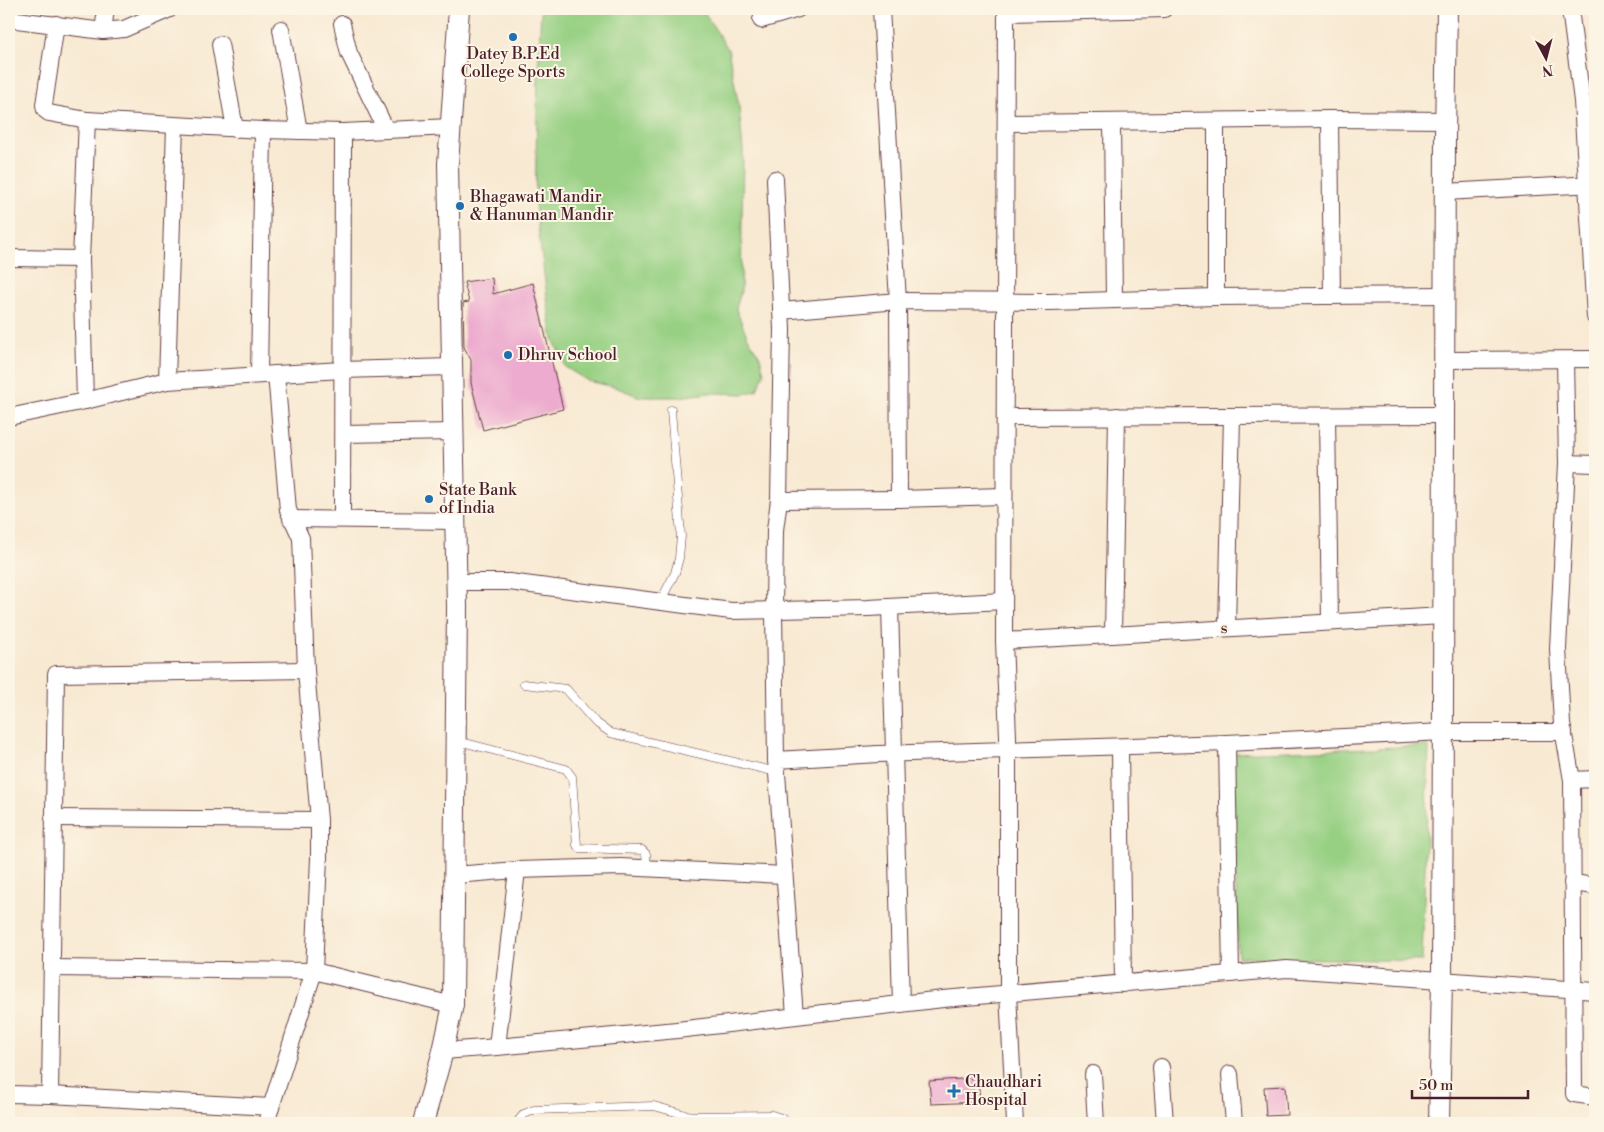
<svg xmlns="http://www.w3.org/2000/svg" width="1604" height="1132" viewBox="0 0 1604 1132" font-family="'Libre Bodoni',serif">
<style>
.green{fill:#97d083;stroke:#707857}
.building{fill:#edaccf}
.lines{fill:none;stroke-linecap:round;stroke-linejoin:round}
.service-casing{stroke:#643d44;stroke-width:9}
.minor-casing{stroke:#643d44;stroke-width:18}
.tertiary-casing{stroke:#643d44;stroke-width:22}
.service{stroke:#fff;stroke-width:8}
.minor{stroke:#fff;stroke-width:16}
.tertiary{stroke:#fff;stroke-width:20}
.poi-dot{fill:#1f6fb2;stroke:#fcf5e5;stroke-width:2}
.labels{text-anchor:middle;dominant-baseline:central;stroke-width:4;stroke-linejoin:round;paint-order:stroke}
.poi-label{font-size:16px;fill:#4a1f2b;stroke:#fcf5e5;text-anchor:start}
.street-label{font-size:16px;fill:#4a1f2b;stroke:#fcf5e5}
</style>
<rect width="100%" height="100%" fill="#fcf5e5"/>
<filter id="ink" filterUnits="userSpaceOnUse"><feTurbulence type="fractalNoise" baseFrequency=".02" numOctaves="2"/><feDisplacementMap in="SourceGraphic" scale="10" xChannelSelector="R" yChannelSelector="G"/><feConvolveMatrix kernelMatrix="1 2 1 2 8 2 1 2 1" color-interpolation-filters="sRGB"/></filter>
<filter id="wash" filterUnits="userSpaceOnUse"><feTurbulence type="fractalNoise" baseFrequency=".0096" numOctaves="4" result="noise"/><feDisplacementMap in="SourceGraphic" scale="20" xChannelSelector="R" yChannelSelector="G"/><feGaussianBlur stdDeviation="1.12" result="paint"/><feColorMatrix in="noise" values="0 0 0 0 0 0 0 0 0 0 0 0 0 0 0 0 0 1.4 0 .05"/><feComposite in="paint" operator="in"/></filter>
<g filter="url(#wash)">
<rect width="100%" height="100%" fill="#f8e9d2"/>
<g class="green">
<polygon points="541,9 702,9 728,49 739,107 743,150 741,291 736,309 747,336 760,357 764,373 757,390 745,394 709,393 679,397 640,397 615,387 588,381 565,367 552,336 535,204 538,71"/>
<polygon points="1429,746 1422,961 1238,957 1232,753"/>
</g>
<g id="blocks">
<g class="building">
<polygon points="492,278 493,294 533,283 563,409 483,430 471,383 471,360 464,347 463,303 469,302 464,282"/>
<polygon points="978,1078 980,1102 931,1104 929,1081"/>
<polygon points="1285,1086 1287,1115 1266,1116 1264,1087"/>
</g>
</g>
</g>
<g filter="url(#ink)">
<use href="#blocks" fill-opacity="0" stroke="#643d44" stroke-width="1"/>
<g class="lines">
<g class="service-casing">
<g id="service">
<polyline points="660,602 675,573 679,558 681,536 671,410"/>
<polyline points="524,684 566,689 595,722 611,733 777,772"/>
<polyline points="458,741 566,769 572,777 577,845 579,848 642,850 646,854 647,868"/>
<polyline points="518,1123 518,1121 524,1114 534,1110 654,1106 686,1115 695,1116 772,1115 781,1118 788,1123"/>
</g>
</g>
<g class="minor-casing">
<g id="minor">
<polyline points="881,9 898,301 899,499"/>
<polyline points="1006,9 1004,641 1008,737 1008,994 1015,1123"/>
<polyline points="1570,9 1582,101 1595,317"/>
<polyline points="1006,13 1164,9"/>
<polyline points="9,19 103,31 124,29 170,9"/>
<polyline points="761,20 798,9"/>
<polyline points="56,24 44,105 45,110 49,113 87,120 263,130 343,132 451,127"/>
<polyline points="342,24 349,53 386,130"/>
<polyline points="281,29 299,131"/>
<polyline points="103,31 106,9"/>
<polyline points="220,44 235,129"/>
<polyline points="1330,119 1332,296"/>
<polyline points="1112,122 1114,300"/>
<polyline points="1007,123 1330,119 1446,120"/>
<polyline points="775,179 782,329 779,500 775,530 774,610 776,760"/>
<polyline points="1445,192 1595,184"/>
<polyline points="9,258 81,259"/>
<polyline points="1216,297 1216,121"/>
<polyline points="781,311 898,301 1049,302 1216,297 1445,295"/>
<polyline points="1444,360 1595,359"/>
<polyline points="1565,360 1567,463 1558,649 1562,724 1572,780 1574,1094 1595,1097"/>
<polyline points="259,375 263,130"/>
<polyline points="167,381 175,126"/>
<polyline points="85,401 167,381 341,370 452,367"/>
<polyline points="1327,416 1330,622"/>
<polyline points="9,417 85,401 81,259 87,120"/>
<polyline points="1005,417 1444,415"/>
<polyline points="343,434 454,432"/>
<polyline points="1567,463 1595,464"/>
<polyline points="779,500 899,499 1004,496"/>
<polyline points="342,518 343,132"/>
<polyline points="291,519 455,521"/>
<polyline points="456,582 509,582 731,611 868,608 1004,601"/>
<polyline points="890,607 901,1004"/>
<polyline points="1227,628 1232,416"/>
<polyline points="1113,635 1117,416"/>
<polyline points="1004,641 1443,616"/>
<polyline points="1227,743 1231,974"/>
<polyline points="1120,748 1123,984"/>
<polyline points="1572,780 1595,779"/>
<polyline points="53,818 319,820"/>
<polyline points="455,875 517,870 620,867 784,875"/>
<polyline points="1572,883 1595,886"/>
<polyline points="52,968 314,971 453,1005"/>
<polyline points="795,1016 776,760 878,754 1227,743 1443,732 1564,732"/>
<polyline points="497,1047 517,870"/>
<polyline points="443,1051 497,1047 677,1030 943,999 1287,969 1595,991"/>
<polyline points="1161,1067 1165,1123"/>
<polyline points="1093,1074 1096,1123"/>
<polyline points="1230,1074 1234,1123"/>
<polyline points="9,1094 50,1095 271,1107"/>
<polyline points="50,1095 56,674 306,670"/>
<polyline points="266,1123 314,971 319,858 319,820 306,670 301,538 288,510 276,374"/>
</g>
</g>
<g class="tertiary-casing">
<g id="tertiary">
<polyline points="423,1123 443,1051 453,1005 457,607 448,164 459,9"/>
<polyline points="1439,1123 1442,980 1445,137 1447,9"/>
</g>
</g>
<use href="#service" class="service"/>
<use href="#minor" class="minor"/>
<use href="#tertiary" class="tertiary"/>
</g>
</g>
<g class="poi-dot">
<circle cx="513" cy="37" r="5"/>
<circle cx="460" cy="206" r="5"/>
<circle cx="508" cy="355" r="5"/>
<circle cx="429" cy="499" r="5"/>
<path d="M951.5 1083.5h5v5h5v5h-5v5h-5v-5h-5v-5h5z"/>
</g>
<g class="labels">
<g class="poi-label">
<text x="513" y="54" text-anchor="middle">Datey B.P.Ed<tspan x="513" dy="18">College Sports</tspan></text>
<text x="470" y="197">Bhagawati Mandir<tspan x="470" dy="18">&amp; Hanuman Mandir</tspan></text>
<text x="518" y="355">Dhruv School</text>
<text x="439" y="490">State Bank<tspan x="439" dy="18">of India</tspan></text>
<text x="965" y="1082">Chaudhari<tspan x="965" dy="18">Hospital</tspan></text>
</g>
<g class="street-label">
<text transform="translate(1224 628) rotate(-3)">s</text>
</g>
</g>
<rect width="1604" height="1132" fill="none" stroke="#fcf5e5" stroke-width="30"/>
<g transform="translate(1546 58) rotate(173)" stroke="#fcf5e5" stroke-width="4" paint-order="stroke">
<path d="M0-4L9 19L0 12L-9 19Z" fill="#4a1f2b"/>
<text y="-8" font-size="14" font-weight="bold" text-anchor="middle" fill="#4a1f2b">N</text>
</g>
<path d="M1412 1090v8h116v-8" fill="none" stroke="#4a1f2b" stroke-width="2.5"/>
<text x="1419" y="1090" font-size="15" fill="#4a1f2b" stroke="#fcf5e5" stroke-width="4" paint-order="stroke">50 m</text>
</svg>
